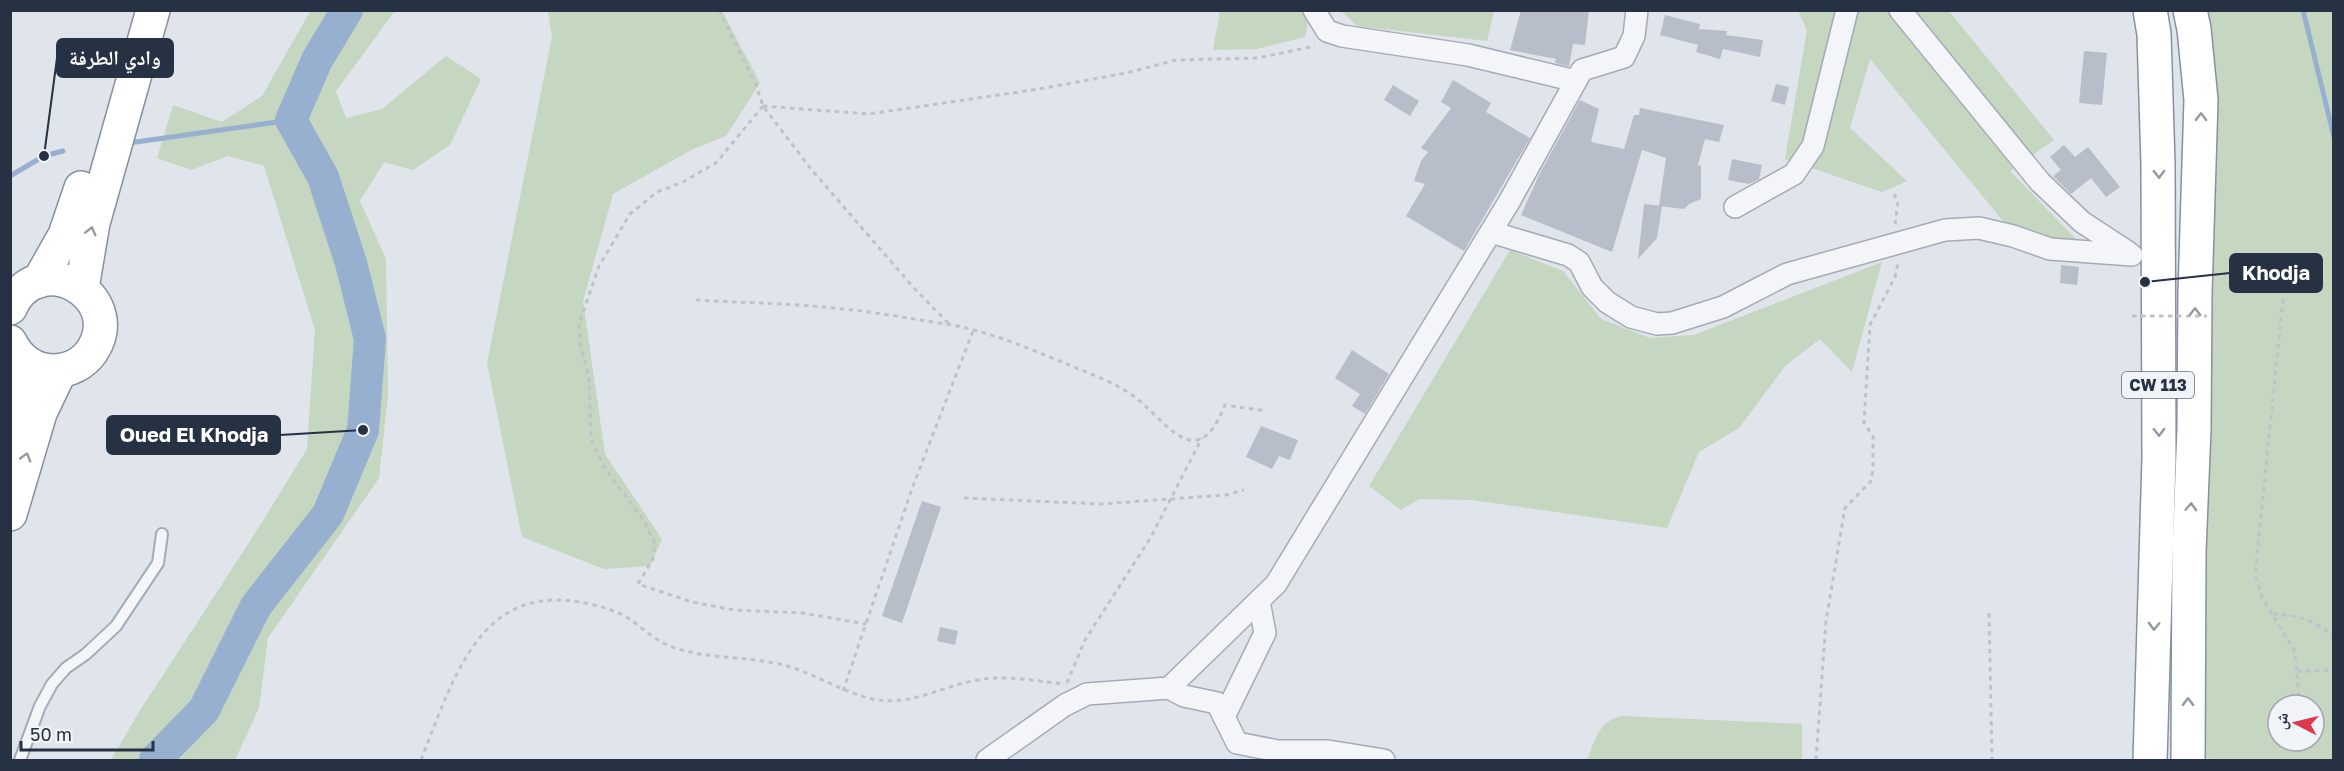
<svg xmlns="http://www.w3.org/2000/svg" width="2344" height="771" viewBox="0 0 2344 771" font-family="'Golos Text','Noto Naskh Arabic',sans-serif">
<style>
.green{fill:#c5d6c1;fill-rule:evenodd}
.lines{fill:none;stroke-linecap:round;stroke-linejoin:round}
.stream{stroke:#97b0cf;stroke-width:5}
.river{stroke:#97b0cf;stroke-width:32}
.building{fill:#b7bdc9}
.service-casing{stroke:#a5abb6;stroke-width:14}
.minor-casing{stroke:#a5abb6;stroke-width:24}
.trunk-casing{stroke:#8690a3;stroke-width:36}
.path{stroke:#bfc2ca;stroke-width:3;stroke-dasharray:4.5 4.5;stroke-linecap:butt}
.service{stroke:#f4f5f9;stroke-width:10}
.minor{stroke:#f4f5f9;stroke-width:21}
.trunk{stroke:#fff;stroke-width:33}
.path-bridge{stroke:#bfc2ca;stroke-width:3;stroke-dasharray:4.5 4.5;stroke-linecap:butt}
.oneway{stroke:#9398a2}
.labels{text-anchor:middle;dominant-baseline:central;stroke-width:4.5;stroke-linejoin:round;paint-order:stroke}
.shield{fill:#f0f3f8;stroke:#636b7a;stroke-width:1.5}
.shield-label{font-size:16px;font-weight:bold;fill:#273144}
.leader{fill:none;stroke:#273144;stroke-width:2}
.callout-dot{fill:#273144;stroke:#f0f3f8;stroke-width:2}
.callout{fill:#273144;stroke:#273144;stroke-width:2}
.callout-label{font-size:20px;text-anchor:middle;font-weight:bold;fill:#fff}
</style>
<rect width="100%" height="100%" fill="#e0e4eb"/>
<g class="green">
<polygon points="311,10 395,11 336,91 346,118 382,109 446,56 481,79 450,145 413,170 384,162 360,201 386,259 388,395 379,478 268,638 259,708 235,760 111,760 139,712 254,535 307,449 315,330 264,166 228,156 191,170 157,158 173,105 222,122 262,96"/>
<polygon points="548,11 722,11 760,83 726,136 693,149 613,194 583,301 605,454 662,539 650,566 604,569 522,537 487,363 552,37"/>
<polygon points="1220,11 1307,11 1309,17 1305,37 1257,49 1213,50"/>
<polygon points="1341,11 1494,11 1487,41 1357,26"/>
<polygon points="1798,11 1949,11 2054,140 2010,171 2079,242 2051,241 2003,221 1870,59 1850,128 1907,181 1882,192 1785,159 1807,30"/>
<path d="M2202 11H2333V760H2214L2188 751ZM2278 705H2314V741H2278Z"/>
<polygon points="1510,250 1563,271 1601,319 1650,338 1694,335 1882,262 1852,372 1820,339 1786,365 1739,428 1699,452 1667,528 1472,500 1419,499 1401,510 1369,486"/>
<path d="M1623 716 1802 724V760H1587C1595 741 1599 719 1623 716Z"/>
</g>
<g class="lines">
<g class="stream">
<polyline points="2303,10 2334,137"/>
<polyline points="129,143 291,120"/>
<polyline points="10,176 44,156 63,151"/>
</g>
<polyline class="river" points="155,760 204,710 256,606 328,514 363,430 370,339 351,263 323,177 291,120 317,60 347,10"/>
</g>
<g class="building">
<polygon points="1521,10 1589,10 1585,45 1573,44 1569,66 1555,63 1556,59 1510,50"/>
<polygon points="1665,15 1700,24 1699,29 1727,31 1726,35 1763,40 1760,57 1723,49 1720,59 1696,52 1698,45 1660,35"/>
<polygon points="2084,51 2107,53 2102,105 2079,103"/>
<polygon points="1453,80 1491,103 1486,112 1530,138 1464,251 1406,216 1425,184 1414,181 1421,161 1428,152 1421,148 1451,108 1441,102"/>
<polygon points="1776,84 1789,87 1785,105 1771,101"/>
<polygon points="1393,85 1419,101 1410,116 1384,100"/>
<polygon points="1580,100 1599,109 1591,142 1624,149 1634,115 1639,115 1640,108 1724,125 1719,142 1705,139 1698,165 1701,166 1701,199 1689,204 1684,209 1659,206 1666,158 1642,150 1612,252 1521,215 1539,175"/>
<polygon points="2064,145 2075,157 2088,147 2120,187 2106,197 2091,178 2071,194 2053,176 2061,170 2050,157"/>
<polygon points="1732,159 1762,165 1759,179 1749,184 1728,180"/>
<polygon points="1644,204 1662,206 1657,238 1638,259"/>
<polygon points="2061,265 2079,267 2077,285 2060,283"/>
<polygon points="1352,350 1389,374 1365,414 1352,406 1360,394 1335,378"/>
<polygon points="1261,426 1298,440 1290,460 1279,456 1272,469 1246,457"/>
<polygon points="922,501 941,507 902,623 882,616"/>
<polygon points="940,627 958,631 955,645 937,641"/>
</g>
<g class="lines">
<g class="service-casing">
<polyline id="service" points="20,760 40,706 52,684 66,668 86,654 116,626 158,563 162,534"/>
</g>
<g class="minor-casing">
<g id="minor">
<polyline points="1314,10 1327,31 1342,36 1468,55 1576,81"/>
<polyline points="1900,10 2040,182 2082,222 2128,252"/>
<polyline points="1735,207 1794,174 1813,146 1847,10"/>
<polyline points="1491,232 1568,255 1579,262 1592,287 1607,302 1631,317 1657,324 1672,323 1723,307 1787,274 1945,230 1979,228 2013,236 2050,249 2132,255"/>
<polyline points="1169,688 1184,696 1217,703 1237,743 1278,751 1328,751 1384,760"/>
<polyline points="1224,717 1265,633 1259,601"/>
<polyline points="987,760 1065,705 1087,694 1169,688 1276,584 1509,202 1582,70 1624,57 1634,36 1637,10"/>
</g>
</g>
<g class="trunk-casing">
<g id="trunk">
<polyline points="39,281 65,235 81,188"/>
<polyline points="82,288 93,223 153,10"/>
<path d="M10 308C38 245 128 296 92 351 83 364 69 371 53 371 34 371 18 359 10 342"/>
<polyline points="10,436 18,399 20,357"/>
<polyline points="10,514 40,413 60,371"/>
<polyline points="2150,760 2159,459 2158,164 2154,34 2150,10"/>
<polyline points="2188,760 2189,551 2194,429 2195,293 2201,100 2194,29 2190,10"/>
</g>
</g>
<g class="path">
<polyline points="719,10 756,85 763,106 811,169 913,287 950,325"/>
<polyline points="763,106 716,163 683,182 657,192 630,214 599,266 579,324 580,344 589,377 591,439 604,467 644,521 655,544 653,559 638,584 692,602 734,610 802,613 866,624"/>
<polyline points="763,106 869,114 1039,89 1126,73 1176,60 1258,58 1315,46"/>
<polyline points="1894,194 1898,202 1895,224"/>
<polyline points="2283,299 2255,575 2262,597 2295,652 2299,699"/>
<path d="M696 300C745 303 794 303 842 309 877 312 911 319 946 324 991 331 1037 352 1079 369 1096 376 1114 383 1129 393 1163 414 1195 481 1225 405L1267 411"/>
<polyline points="964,498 1101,504 1226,495 1244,490"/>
<polyline points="1989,613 1992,760"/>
<path d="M2273 614C2299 615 2314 620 2334 637"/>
<polyline points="2297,671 2334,670"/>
<polyline points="1067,683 1085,640 1151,537 1202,438"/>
<polyline points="843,691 913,486 973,331"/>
<path d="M421 760C459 663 487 567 614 611 633 617 650 639 672 647 706 659 744 656 779 664 811 671 839 691 872 699 911 707 941 686 978 680 1005 675 1036 681 1064 684"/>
<polyline points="1816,760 1826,621 1845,508 1871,481 1873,469 1873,436 1864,423 1870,325 1895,277 1898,263"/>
</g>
<use href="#service" class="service"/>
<use href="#minor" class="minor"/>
<use href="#trunk" class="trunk"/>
<polyline class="path-bridge" points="2132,316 2207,316"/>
</g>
<defs><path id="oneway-chevron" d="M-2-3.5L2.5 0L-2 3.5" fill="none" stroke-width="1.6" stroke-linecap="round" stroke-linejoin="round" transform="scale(1.5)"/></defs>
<g class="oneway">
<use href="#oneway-chevron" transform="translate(2201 117) rotate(-89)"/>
<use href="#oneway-chevron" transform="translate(2159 174) rotate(89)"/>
<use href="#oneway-chevron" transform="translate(91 231) rotate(-76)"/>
<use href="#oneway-chevron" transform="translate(2195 312) rotate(-89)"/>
<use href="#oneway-chevron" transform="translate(2159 432) rotate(89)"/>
<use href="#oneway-chevron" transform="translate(26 457) rotate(-74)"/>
<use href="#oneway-chevron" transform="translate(2191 507) rotate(-87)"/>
<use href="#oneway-chevron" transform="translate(2154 626) rotate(92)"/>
<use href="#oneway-chevron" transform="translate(2188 702) rotate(-90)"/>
</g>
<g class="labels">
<rect class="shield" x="2122" y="372" width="72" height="26" rx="4.5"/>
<g class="shield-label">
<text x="2158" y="385">CW 113</text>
</g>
</g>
<path class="leader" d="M44 156L57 58M2145 282L2230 273M363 430L280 435"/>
<g class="callout-dot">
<circle cx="44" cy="156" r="6"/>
<circle cx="2145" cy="282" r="6"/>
<circle cx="363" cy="430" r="6"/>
</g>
<g class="callout">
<rect x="57" y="39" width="116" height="38" rx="6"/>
<rect x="2230" y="254" width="92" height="38" rx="6"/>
<rect x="107" y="416" width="173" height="38" rx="6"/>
</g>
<g class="callout-label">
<text x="115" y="65">وادي الطرفة</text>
<text x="2276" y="280">Khodja</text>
<text x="194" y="442">Oued El Khodja</text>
</g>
<rect width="2344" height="771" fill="none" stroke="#273144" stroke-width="24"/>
<g transform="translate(2296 723) rotate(277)"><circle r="28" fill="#f0f3f8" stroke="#a0a5b0" stroke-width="1.5"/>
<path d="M0-4.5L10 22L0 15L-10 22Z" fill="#dd384b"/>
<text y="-9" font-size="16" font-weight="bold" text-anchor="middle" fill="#273144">ش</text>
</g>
<path d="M21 741v9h132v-9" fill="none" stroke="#273144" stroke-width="3"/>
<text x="30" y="741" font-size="18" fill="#273144" stroke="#f0f3f8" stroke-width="4.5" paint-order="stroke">50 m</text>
</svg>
